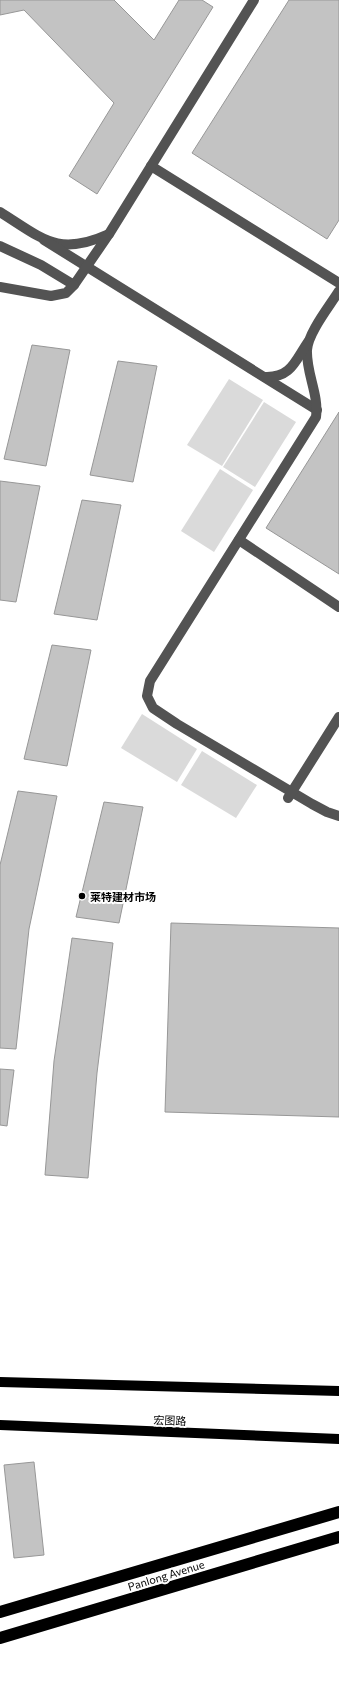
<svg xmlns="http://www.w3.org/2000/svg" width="339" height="1707" viewBox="0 0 339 1707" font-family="Commissioner,'Noto Sans SC',sans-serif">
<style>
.pitch{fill:#dadada}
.building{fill:#c3c3c3;stroke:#979797}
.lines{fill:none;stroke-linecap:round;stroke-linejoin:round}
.minor{stroke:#535353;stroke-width:10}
.major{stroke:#000;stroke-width:10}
.highway{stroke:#000;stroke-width:12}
.poi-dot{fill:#000;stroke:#fff;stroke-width:1.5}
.labels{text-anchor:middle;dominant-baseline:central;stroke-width:4;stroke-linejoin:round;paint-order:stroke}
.poi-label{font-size:11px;font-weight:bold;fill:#000;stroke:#fff;text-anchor:start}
.street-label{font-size:11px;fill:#000;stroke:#fff}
</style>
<rect width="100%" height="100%" fill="#fff"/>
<g class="pitch">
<polygon points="229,379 263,400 222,466 187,445"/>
<polygon points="264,402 296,422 255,487 223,467"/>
<polygon points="220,469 253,490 214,552 181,531"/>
<polygon points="142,714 197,749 177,782 121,748"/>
<polygon points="202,751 257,785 236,818 181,785"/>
</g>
<g class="building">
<polygon points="0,0 114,0 154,40 179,0 202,0 213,7 97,194 69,176 114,103 24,10 0,15"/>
<polygon points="289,0 339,0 339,220 327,239 192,153"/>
<polygon points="32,345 70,350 46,466 4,459"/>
<polygon points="118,361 157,366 133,482 90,475"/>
<polygon points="339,412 339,574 266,528"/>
<polygon points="0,481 40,486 16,602 0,600"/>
<polygon points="82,500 121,505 97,620 54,614"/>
<polygon points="52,645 91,650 67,766 24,759"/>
<polygon points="18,791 57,796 29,929 16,1049 0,1048 0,865"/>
<polygon points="104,802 143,807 119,923 76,917"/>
<polygon points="171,923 339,928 339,1117 165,1112"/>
<polygon points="72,938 113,943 97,1073 88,1178 45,1175 54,1061"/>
<polygon points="0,1069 14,1070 7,1126 0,1125"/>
<polygon points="34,1462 44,1555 14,1558 4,1465"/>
</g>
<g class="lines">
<g class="minor">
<polyline points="151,166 339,283"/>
<path d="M0 212C43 239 58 257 109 234"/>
<polyline points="44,240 317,410"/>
<polyline points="0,246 41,265 74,285 109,234 254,0"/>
<polyline points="0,287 51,296 66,293 74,285"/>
<path d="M339 291C329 307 308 333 307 350 306 373 319 394 316 417L150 681 147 696 153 708 177 724 312 804 327 812 339 816"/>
<path d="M265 377C291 378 295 361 308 342"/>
<polyline points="239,540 339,607"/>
<polyline points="288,798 339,717"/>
</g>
<g class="major">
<polyline points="0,1382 339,1391"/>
<polyline points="0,1425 339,1439"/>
</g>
<g class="highway">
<polyline points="0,1612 339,1512"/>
<polyline points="0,1638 339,1537"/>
</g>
</g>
<circle class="poi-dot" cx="82" cy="896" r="4"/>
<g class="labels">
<g class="poi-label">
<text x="90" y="896">莱特建材市场</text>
</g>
<g class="street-label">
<text transform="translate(170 1420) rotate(2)">宏图路</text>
<text transform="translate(166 1575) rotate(-17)">Panlong Avenue</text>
</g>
</g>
</svg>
